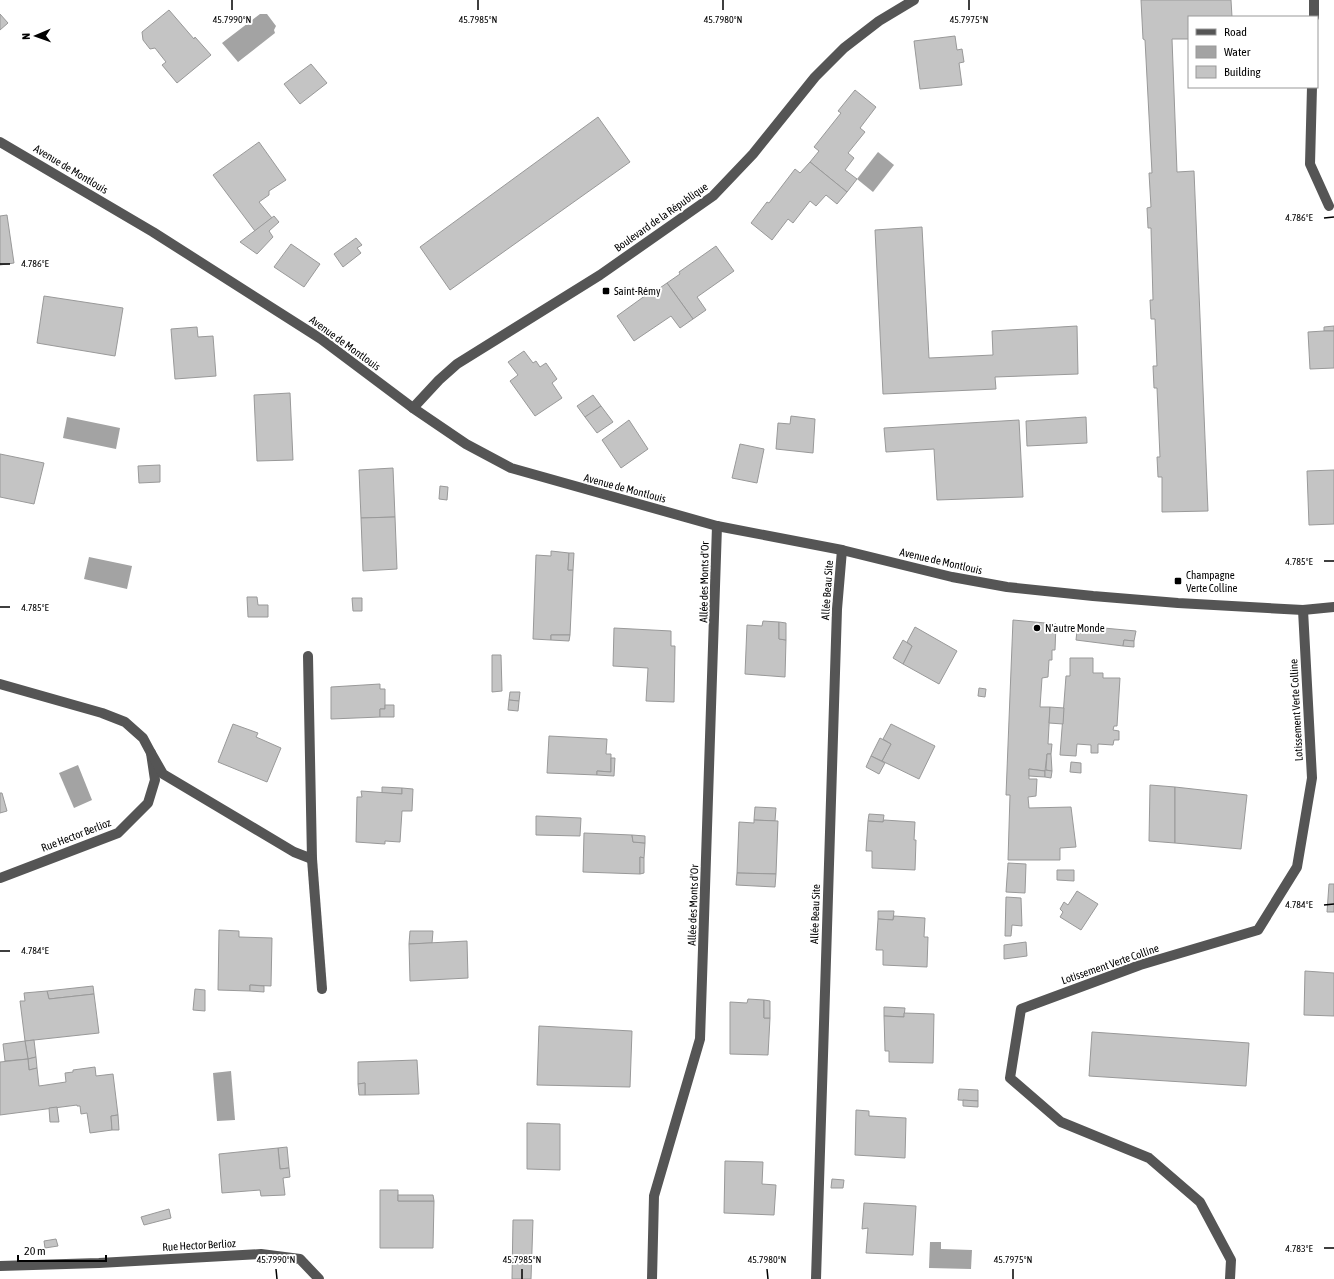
<svg xmlns="http://www.w3.org/2000/svg" width="1334" height="1279" viewBox="0 0 1334 1279" font-family="'Asap Condensed',sans-serif">
<style>
.water{fill:#a3a3a3}
.building{fill:#c4c4c4;stroke:#999}
.lines{fill:none;stroke-linecap:round;stroke-linejoin:round}
.minor{stroke:#555;stroke-width:10}
.ticks{fill:none;stroke:#000;stroke-width:1.5}
.poi-dot{fill:#000;stroke:#fff;stroke-width:1.5}
.labels{text-anchor:middle;dominant-baseline:central;stroke-width:4;stroke-linejoin:round;paint-order:stroke}
.street-label{font-size:11px;fill:#000;stroke:#fff}
.poi-label{font-size:11px;fill:#000;stroke:#fff;text-anchor:start}
.ticks-label{font-size:10px;text-anchor:middle;fill:#000;stroke:#fff;stroke-width:4;stroke-linejoin:round;paint-order:stroke}
</style>
<rect width="100%" height="100%" fill="#fff"/>
<g class="water">
<polygon points="260,14 267,14 276,26 274,30 275,33 238,62 222,43"/>
<polygon points="878,152 894,165 873,192 857,179"/>
<polygon points="67,417 120,428 116,449 63,438"/>
<polygon points="89,557 132,566 127,589 84,579"/>
<polygon points="78,765 92,800 74,808 59,773"/>
<polygon points="231,1071 235,1120 217,1121 213,1073"/>
<polygon points="930,1242 941,1242 941,1249 972,1250 971,1269 929,1268"/>
</g>
<g class="building">
<polygon points="1141,0 1231,0 1232,17 1189,17 1189,39 1172,39 1177,172 1194,171 1208,511 1162,512 1162,477 1158,477 1157,457 1160,457 1157,388 1154,388 1153,366 1157,366 1155,319 1151,319 1150,300 1153,300 1151,228 1148,228 1147,208 1151,207 1149,173 1152,173 1145,40 1143,39"/>
<polygon points="169,10 194,39 195,37 211,55 177,83 162,65 166,62 155,48 150,49 143,40 142,32"/>
<polygon points="0,14 8,23 0,30"/>
<polygon points="955,36 957,50 962,49 964,62 959,63 962,85 920,89 914,41"/>
<polygon points="311,64 327,83 300,104 284,84"/>
<polygon points="855,90 876,107 860,128 865,132 848,153 854,158 845,170 857,179 847,192 810,162 819,151 814,147 841,113 838,111"/>
<polygon points="598,117 630,162 450,290 420,247"/>
<polygon points="259,142 286,180 269,191 269,195 259,202 272,218 255,231 213,175"/>
<polygon points="810,162 847,192 837,204 826,195 816,206 810,201 793,223 788,219 772,240 751,223 767,202 769,203 795,169 800,173"/>
<polygon points="7,215 14,263 0,265 0,216"/>
<polygon points="274,216 279,222 269,231 273,237 257,254 240,242"/>
<polygon points="922,227 929,358 993,355 992,331 1077,326 1078,374 995,377 996,389 883,394 875,230"/>
<polygon points="356,238 362,245 357,248 361,253 343,267 334,254"/>
<polygon points="291,244 320,264 304,287 274,267"/>
<polygon points="716,246 734,271 697,297 706,310 693,319 667,283 680,274 679,272"/>
<polygon points="667,283 693,319 680,328 671,316 634,341 617,316 653,290 654,292"/>
<polygon points="44,296 123,308 115,356 37,343"/>
<polygon points="1334,326 1334,331 1324,331 1324,327"/>
<polygon points="197,327 198,337 213,336 216,376 175,379 171,329"/>
<polygon points="1324,331 1334,331 1334,368 1310,369 1308,332"/>
<polygon points="524,351 533,363 536,361 540,367 546,363 557,379 552,383 562,398 535,416 510,381 518,375 508,362"/>
<polygon points="290,393 293,460 257,461 254,395"/>
<polygon points="593,395 601,406 585,417 577,406"/>
<polygon points="601,406 613,422 597,433 585,417"/>
<polygon points="791,416 815,419 813,453 776,449 778,423 790,424"/>
<polygon points="1086,417 1087,443 1027,446 1026,421"/>
<polygon points="629,420 648,449 621,468 602,440"/>
<polygon points="1019,420 1023,497 937,500 934,449 886,452 884,428"/>
<polygon points="740,444 764,449 757,483 732,478"/>
<polygon points="0,454 44,463 34,504 0,497"/>
<polygon points="160,465 160,482 139,483 138,466"/>
<polygon points="393,468 395,517 361,518 359,470"/>
<polygon points="1334,470 1334,524 1309,525 1307,471"/>
<polygon points="440,486 448,487 447,500 439,499"/>
<polygon points="395,517 397,569 363,571 361,518"/>
<polygon points="551,551 569,553 568,570 573,570 570,635 551,635 551,640 533,639 536,555 551,556"/>
<polygon points="569,553 574,553 573,570 568,570"/>
<polygon points="247,597 257,597 258,605 268,605 268,617 248,617"/>
<polygon points="352,598 362,598 362,611 353,611"/>
<polygon points="1013,620 1056,624 1055,650 1052,650 1052,660 1049,660 1048,677 1042,678 1040,707 1050,707 1048,744 1052,744 1051,754 1047,754 1045,771 1029,769 1029,779 1037,779 1036,796 1028,797 1029,808 1071,807 1076,847 1060,848 1060,860 1008,860 1010,795 1006,795"/>
<polygon points="763,621 779,622 779,639 786,640 785,677 745,674 747,625 762,626"/>
<polygon points="779,622 786,623 786,640 779,639"/>
<polygon points="1082,626 1136,631 1134,641 1124,640 1123,646 1076,640 1077,631"/>
<polygon points="915,627 957,651 939,684 903,664 912,646 907,642"/>
<polygon points="614,628 671,631 671,646 675,646 674,702 646,701 648,668 613,666"/>
<polygon points="551,635 570,635 569,641 551,640"/>
<polygon points="903,640 912,646 903,664 893,658"/>
<polygon points="1124,640 1134,641 1134,647 1123,646"/>
<polygon points="492,655 501,655 502,691 492,692"/>
<polygon points="1070,658 1093,658 1093,673 1103,673 1103,678 1120,678 1117,726 1114,726 1113,730 1119,731 1119,740 1114,740 1113,745 1098,744 1098,753 1091,753 1091,745 1077,744 1076,756 1060,755 1066,676 1070,676"/>
<polygon points="380,684 380,689 385,689 385,709 380,709 380,717 331,719 331,687"/>
<polygon points="979,688 986,689 985,697 978,696"/>
<polygon points="510,692 520,692 519,701 509,700"/>
<polygon points="509,700 519,701 518,711 508,710"/>
<polygon points="385,705 394,705 394,717 380,717 380,709 385,709"/>
<polygon points="1050,707 1064,708 1063,724 1049,723"/>
<polygon points="233,724 258,733 256,737 281,748 267,782 218,762"/>
<polygon points="891,724 935,746 919,779 882,761 891,744 883,739"/>
<polygon points="549,736 607,739 606,754 611,754 611,772 597,771 597,775 547,773"/>
<polygon points="880,738 891,744 882,761 871,756"/>
<polygon points="1047,754 1051,754 1052,771 1046,770"/>
<polygon points="871,756 885,763 879,774 866,767"/>
<polygon points="611,758 615,758 614,776 597,775 597,771 611,772"/>
<polygon points="1071,762 1081,763 1081,773 1070,772"/>
<polygon points="1029,769 1045,771 1045,777 1029,776"/>
<polygon points="1045,770 1052,771 1051,778 1045,777"/>
<polygon points="1150,785 1175,787 1175,843 1149,841"/>
<polygon points="382,787 402,788 402,794 382,793"/>
<polygon points="1175,787 1247,795 1241,849 1175,843"/>
<polygon points="402,788 413,789 412,811 402,811 400,842 385,841 385,844 356,842 357,797 362,797 361,791 402,794"/>
<polygon points="0,793 2,793 7,811 0,813"/>
<polygon points="755,807 776,808 775,821 754,820"/>
<polygon points="869,814 884,815 883,822 868,821"/>
<polygon points="536,816 581,818 580,836 536,835"/>
<polygon points="754,820 778,821 776,874 737,873 739,822 754,823"/>
<polygon points="884,820 915,822 914,840 916,840 915,870 872,868 872,851 866,851 868,821 883,822"/>
<polygon points="584,833 632,835 633,842 645,843 644,858 640,857 640,874 583,872"/>
<polygon points="632,835 645,836 645,843 633,842"/>
<polygon points="640,857 644,858 644,873 640,874"/>
<polygon points="1008,863 1026,864 1025,893 1006,892"/>
<polygon points="1057,870 1074,870 1074,881 1057,880"/>
<polygon points="737,873 776,874 775,887 736,885"/>
<polygon points="1329,884 1334,884 1334,912 1327,912"/>
<polygon points="1077,891 1098,904 1081,930 1060,917 1063,912 1060,909 1064,902 1068,905"/>
<polygon points="1006,897 1021,898 1022,926 1012,925 1011,936 1005,936"/>
<polygon points="878,911 894,911 893,920 878,919"/>
<polygon points="894,916 925,918 924,937 928,937 927,967 883,965 883,950 876,950 878,919 893,920"/>
<polygon points="219,930 239,931 239,937 272,938 271,986 250,985 250,991 218,990"/>
<polygon points="410,931 433,931 432,943 409,944"/>
<polygon points="467,941 468,978 410,981 409,944"/>
<polygon points="1026,942 1027,956 1004,959 1004,945"/>
<polygon points="1305,971 1334,973 1334,1016 1304,1015"/>
<polygon points="250,985 264,986 264,992 250,991"/>
<polygon points="93,986 94,994 49,999 47,991"/>
<polygon points="195,989 205,990 205,1011 193,1010"/>
<polygon points="47,991 49,999 94,994 99,1033 25,1041 20,1001 25,1001 24,993"/>
<polygon points="748,999 764,1000 764,1018 770,1018 768,1055 730,1054 730,1002 747,1003"/>
<polygon points="764,1000 770,1001 770,1018 764,1018"/>
<polygon points="884,1007 905,1008 904,1017 884,1016"/>
<polygon points="904,1013 934,1014 933,1063 889,1062 889,1051 885,1051 884,1016 904,1017"/>
<polygon points="539,1026 632,1031 630,1087 537,1085"/>
<polygon points="1092,1032 1249,1043 1246,1086 1089,1076"/>
<polygon points="34,1040 36,1057 28,1059 25,1041"/>
<polygon points="25,1041 28,1059 5,1061 3,1044"/>
<polygon points="36,1057 37,1068 29,1070 28,1059"/>
<polygon points="28,1059 29,1070 37,1068 39,1086 66,1082 65,1073 73,1072 73,1070 95,1067 96,1076 113,1074 118,1115 111,1116 112,1130 90,1133 87,1113 81,1114 80,1106 77,1106 77,1105 0,1115 0,1062"/>
<polygon points="417,1060 419,1094 365,1095 365,1083 358,1084 358,1062"/>
<polygon points="365,1083 365,1095 359,1095 358,1084"/>
<polygon points="959,1089 978,1090 978,1101 958,1100"/>
<polygon points="963,1100 978,1101 978,1107 963,1106"/>
<polygon points="57,1107 59,1122 50,1122 49,1108"/>
<polygon points="856,1110 869,1111 869,1116 906,1118 905,1158 855,1155"/>
<polygon points="118,1115 119,1130 112,1130 111,1116"/>
<polygon points="527,1123 560,1124 560,1170 527,1169"/>
<polygon points="287,1147 289,1168 280,1169 278,1148"/>
<polygon points="278,1148 280,1169 289,1168 290,1177 283,1178 285,1195 261,1196 260,1190 222,1193 219,1154"/>
<polygon points="725,1161 763,1162 762,1184 776,1185 774,1215 724,1213"/>
<polygon points="832,1179 844,1180 843,1188 831,1188"/>
<polygon points="380,1190 398,1190 398,1201 434,1201 433,1248 380,1248"/>
<polygon points="398,1195 433,1195 434,1201 398,1201"/>
<polygon points="864,1203 916,1206 913,1255 866,1253 868,1228 862,1229"/>
<polygon points="169,1209 171,1218 144,1225 141,1217"/>
<polygon points="513,1220 533,1220 531,1279 512,1279"/>
<polygon points="56,1239 58,1246 45,1248 44,1241"/>
</g>
<g class="lines">
<g class="minor">
<polyline points="1314,17 1314,0"/>
<polyline points="1312,87 1310,164 1329,206"/>
<polyline points="0,142 153,232 321,339 413,408 466,444 511,468 717,526 842,550 952,577 1007,587 1093,596 1178,603 1303,610 1334,607"/>
<polyline points="413,408 439,380 457,364 600,275 713,196 753,154 815,77 844,48 879,21 914,0"/>
<polyline points="0,684 102,713 125,722 143,738 151,753 155,780 148,803 118,833 0,878"/>
<polyline points="151,753 163,774 294,852 312,859 308,656"/>
<polyline points="312,859 322,989"/>
<polyline points="0,1266 99,1263 261,1254 300,1259 319,1279"/>
<polyline points="652,1279 654,1196 700,1039 717,526"/>
<polyline points="816,1279 837,609 842,550"/>
<polyline points="1230,1279 1231,1260 1200,1202 1149,1158 1061,1122 1010,1078 1021,1009 1140,965 1258,930 1297,867 1312,778 1303,610"/>
</g>
</g>
<path class="ticks" d="M232 0V10M478 0V10M723 0V10M969 0V10M1324 218 1334 217M0 264H10M1324 561H1334M0 607H10M1324 905 1334 904M0 951H10M1324 1248H1334M276 1269 277 1279M522 1269V1279M767 1269 768 1279M1013 1269V1279"/>
<g class="poi-dot">
<rect x="602" y="287" width="8" height="8" rx="2"/>
<rect x="1174" y="577" width="8" height="8" rx="2"/>
<circle cx="1037" cy="628" r="4"/>
</g>
<g class="labels">
<g class="street-label">
<text transform="translate(71 169) rotate(31)">Avenue de Montlouis</text>
<text transform="translate(661 217) rotate(-35)">Boulevard de la République</text>
<text transform="translate(345 343) rotate(36)">Avenue de Montlouis</text>
<text transform="translate(625 488) rotate(15)">Avenue de Montlouis</text>
<text transform="translate(941 561) rotate(13)">Avenue de Montlouis</text>
<text transform="translate(704 582) rotate(-89)">Allée des Monts d'Or</text>
<text transform="translate(827 590) rotate(-86)">Allée Beau Site</text>
<text transform="translate(1296 710) rotate(-93)">Lotissement Verte Colline</text>
<text transform="translate(76 835) rotate(-21)">Rue Hector Berlioz</text>
<text transform="translate(693 905) rotate(-88)">Allée des Monts d'Or</text>
<text transform="translate(815 914) rotate(-88)">Allée Beau Site</text>
<text transform="translate(1110 964) rotate(-19)">Lotissement Verte Colline</text>
<text transform="translate(199 1245) rotate(-3)">Rue Hector Berlioz</text>
</g>
<g class="poi-label">
<text x="614" y="291">Saint-Rémy</text>
<text x="1186" y="575">Champagne<tspan x="1186" dy="13">Verte Colline</tspan></text>
<text x="1045" y="628">N'autre Monde</text>
</g>
</g>
<g class="ticks-label">
<text x="232" y="23">45.7990°N</text>
<text x="478" y="23">45.7985°N</text>
<text x="723" y="23">45.7980°N</text>
<text x="969" y="23">45.7975°N</text>
<text x="1299" y="221">4.786°E</text>
<text x="35" y="267">4.786°E</text>
<text x="1299" y="565">4.785°E</text>
<text x="35" y="611">4.785°E</text>
<text x="1299" y="908">4.784°E</text>
<text x="35" y="954">4.784°E</text>
<text x="1299" y="1252">4.783°E</text>
<text x="276" y="1263">45.7990°N</text>
<text x="522" y="1263">45.7985°N</text>
<text x="767" y="1263">45.7980°N</text>
<text x="1013" y="1263">45.7975°N</text>
</g>
<rect x="1188" y="16" width="130" height="72" fill="#ffffff" stroke="#999999"/>
<rect x="1196" y="29" width="20" height="6" fill="#555555" stroke="#999999"/>
<text x="1224" y="36" font-size="12" fill="#000000">Road</text>
<rect x="1196" y="46" width="20" height="12" fill="#a3a3a3" stroke="#999999"/>
<text x="1224" y="56" font-size="12" fill="#000000">Water</text>
<rect x="1196" y="66" width="20" height="12" fill="#c4c4c4" stroke="#999999"/>
<text x="1224" y="76" font-size="12" fill="#000000">Building</text>
<g transform="translate(36 36) rotate(268)" stroke="#ffffff" stroke-width="3" paint-order="stroke">
<path d="M0-3L7 15L0 10L-7 15Z" fill="#000000"/>
<text y="-6" font-size="11" font-weight="bold" text-anchor="middle" fill="#000000">N</text>
</g>
<path d="M18 1255v6h88v-6" fill="none" stroke="#000000" stroke-width="2"/>
<text x="24" y="1255" font-size="12" fill="#000000" stroke="#ffffff" stroke-width="3" paint-order="stroke">20 m</text>
</svg>
